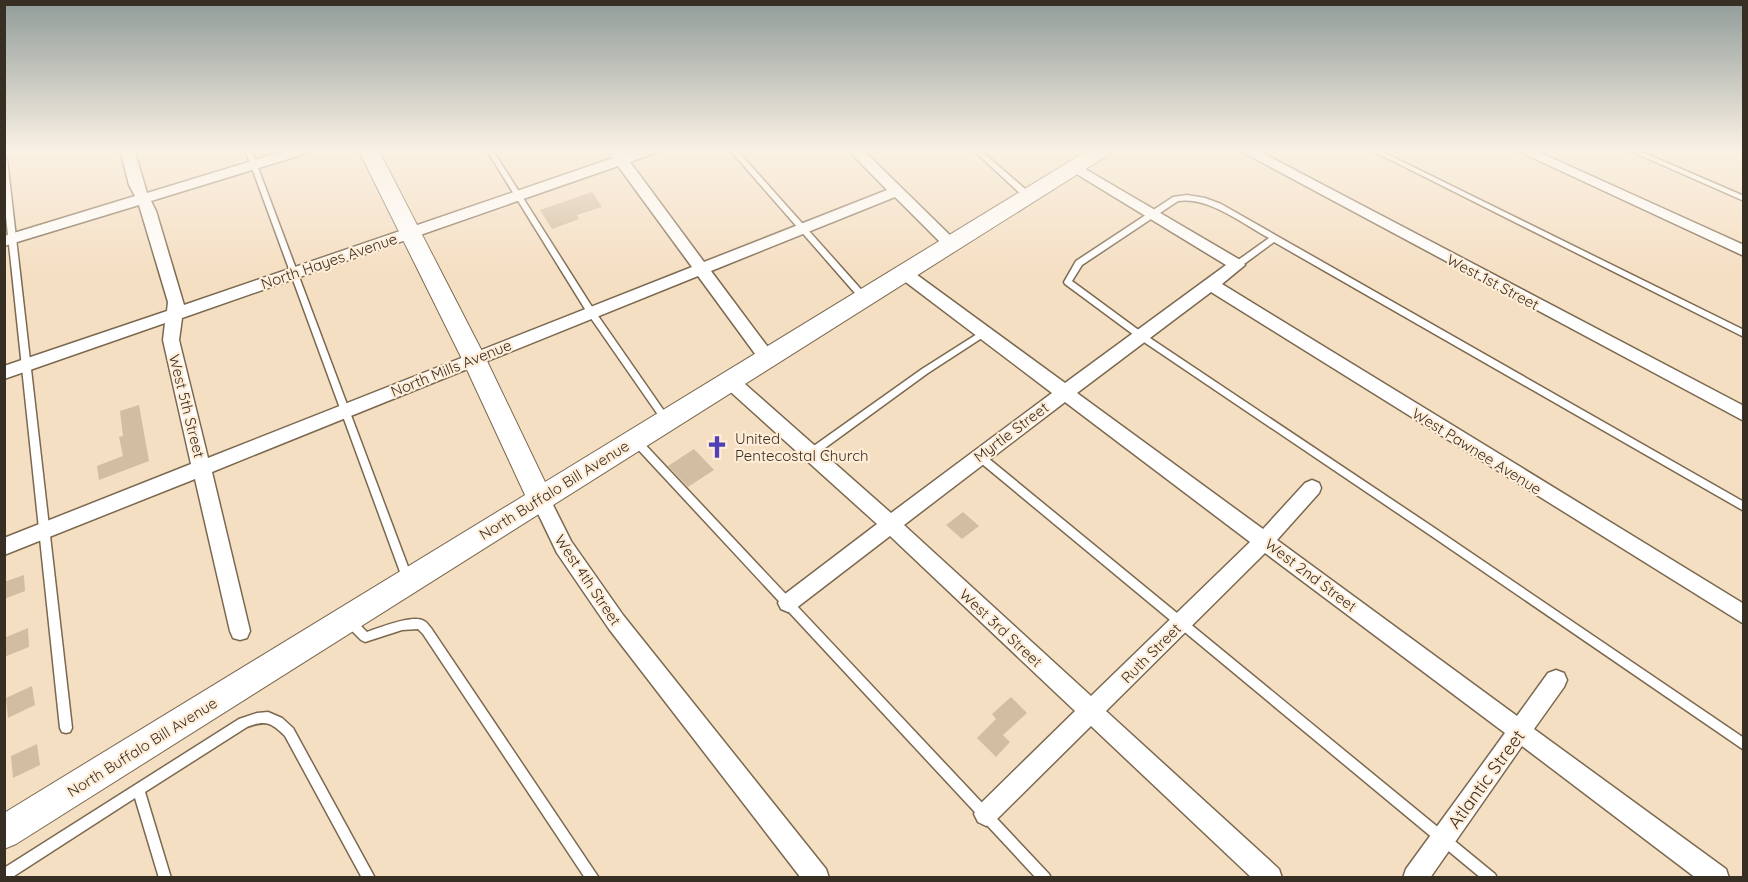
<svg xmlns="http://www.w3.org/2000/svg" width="1748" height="882" viewBox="0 0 1748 882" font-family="Quicksand,sans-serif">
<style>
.building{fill:#d2bda2}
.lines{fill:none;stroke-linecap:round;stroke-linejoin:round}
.lane-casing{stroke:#7b684f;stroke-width:3}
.street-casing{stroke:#7b684f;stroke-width:3}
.secondary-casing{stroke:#7b684f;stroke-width:2}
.lane{fill:#fff;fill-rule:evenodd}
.street{fill:#fff;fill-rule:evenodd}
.secondary{fill:#fff;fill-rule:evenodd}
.labels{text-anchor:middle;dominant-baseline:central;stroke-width:4.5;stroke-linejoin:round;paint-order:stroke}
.street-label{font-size:15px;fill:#372e24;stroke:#ffedd7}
.poi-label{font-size:15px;fill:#372e24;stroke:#ffedd7;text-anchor:start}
.near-street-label{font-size:18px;fill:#372e24;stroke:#ffedd7}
</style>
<rect width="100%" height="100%" fill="#f5dfc3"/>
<g class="building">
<polygon points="592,192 602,207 577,215 579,219 552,229 540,210"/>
<polygon points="139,405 149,461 99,480 97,466 123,456 119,437 123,436 120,411"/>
<polygon points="694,449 714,470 688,487 668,466"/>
<polygon points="963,512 979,526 962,539 946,525"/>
<polygon points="24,575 25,591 4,599 4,582"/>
<polygon points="28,628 29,647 4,657 4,638"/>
<polygon points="32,686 35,705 8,718 6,698"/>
<polygon points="1011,697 1027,713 1003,735 1010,742 996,757 977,738 996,719 992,714"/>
<polygon points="37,744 40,765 13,778 11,756"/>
</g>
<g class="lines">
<g class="lane-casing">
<g id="lane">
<polygon points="245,149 251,149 413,580 412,583 408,584 404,583 403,580"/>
<polygon points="486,149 492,149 594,310 669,418 670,420 669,422 663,422 588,314"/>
<polygon points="729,149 736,149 867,296 868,298 867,300 861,300"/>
<polygon points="972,149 979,149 1031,194 1031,198 1025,198"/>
<polygon points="1369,149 1377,149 1744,330 1744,337"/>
<polygon points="1626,149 1635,149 1744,196 1744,201"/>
<polygon points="4,157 7,159 72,728 70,732 66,733 62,732 60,728 4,197"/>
<path d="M1187 195 1205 198 1221 204 1744 502V511L1274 242 1240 267H1234L1233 265 1234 263 1269 238C1243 224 1208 196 1178 201L1082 265 1072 281 1144 334 1436 529 1744 738V750L1430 535 1138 338 1065 284 1064 282 1076 261 1173 197Z"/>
<polygon points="985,329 988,330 989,332 988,334 928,373 814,456 808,456 806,453 808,450 922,369"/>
<polygon points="635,436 638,437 1049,874 1051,878 1036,878 632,443 631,440 632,437"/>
<polygon points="979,452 982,453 1495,874 1497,878 1481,878 976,459 974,456 976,453"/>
<path d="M349 616 353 618 367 632C379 628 413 614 424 621 427 622 428 625 431 628L599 878H585L423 634 418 629 402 630 365 642 361 640 345 624 344 621 345 618Z"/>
<path d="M268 712 282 718 293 728 375 878H362L285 736C271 722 265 720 247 727L145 792 171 878H159L135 798 11 878H4V868L239 719 257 713Z"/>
</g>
</g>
<g class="street-casing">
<g id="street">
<path d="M120 149H134L147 193 291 149H313L311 152 151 201 156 211 184 305 613 158 606 149H620L624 154 639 149H660L658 152 630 162 704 262 887 190 847 149H862L959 244 951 249 946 248 895 197 711 271 773 354 775 358 773 362 767 364 761 362 698 276 212 472 250 631 247 638 240 640 233 638 230 631 195 479 4 555V538L191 464 163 340 165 323 4 379V366L167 311 168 302 139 205 4 246V236L135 196 129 185ZM618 166 692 267 208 458 179 340 182 318Z"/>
<polygon points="1237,149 1255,149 1744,406 1744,421"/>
<polygon points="1514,149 1532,149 1744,245 1744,256"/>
<path d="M1075 163 1242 261 1245 265 1222 284 1744 604V624L1211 292 1077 393 1263 529 1305 483 1312 480 1319 483 1321 488 1319 493 1277 540 1517 716 1548 673 1556 670 1564 673 1567 680 1564 687 1534 729 1726 869 1729 878H1696L1522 746 1430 878H1403L1406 869 1505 733 1265 553 1106 711 1279 869 1282 878H1252L1091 726 994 822 986 826 978 822 974 814 978 806 1075 711 890 536 795 609 788 612 781 609 778 603 781 597 877 524 724 386 721 381 724 376 730 375 736 376 891 513 1052 393 899 277 896 273 899 269H909L1065 383 1226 265 1070 170 1068 167 1070 164ZM1065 402 1250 542 1091 696 904 525Z"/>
<polygon points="540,491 547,493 571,541 623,615 826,869 829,878 801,878 609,629 557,553 531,499 533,493"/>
</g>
</g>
<g class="secondary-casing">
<polygon id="secondary" points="358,149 378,149 486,359 545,482 1090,149 1114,149 1111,153 16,844 4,849 4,813 525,495 462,359"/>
</g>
<use href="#lane" class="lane"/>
<use href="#street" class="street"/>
<use href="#secondary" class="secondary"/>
</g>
<linearGradient id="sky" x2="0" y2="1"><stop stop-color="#919c99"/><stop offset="0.55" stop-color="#faf1e4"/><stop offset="1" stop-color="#faf1e4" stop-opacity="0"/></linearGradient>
<rect width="1748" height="273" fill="url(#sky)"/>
<defs>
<g id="church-bare" transform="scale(1.8)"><path d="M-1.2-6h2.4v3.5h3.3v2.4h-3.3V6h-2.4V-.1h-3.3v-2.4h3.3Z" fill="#5040b8" stroke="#ffedd7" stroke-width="2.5" paint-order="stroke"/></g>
</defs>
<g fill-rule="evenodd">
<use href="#church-bare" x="717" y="447"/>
</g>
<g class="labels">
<g class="street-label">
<text transform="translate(329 261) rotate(-19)">North Hayes Avenue</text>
<text transform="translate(1493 282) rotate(28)">West 1st Street</text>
<text transform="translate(451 368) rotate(-22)">North Mills Avenue</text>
<text transform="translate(187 406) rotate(76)">West 5th Street</text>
<text transform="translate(1011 432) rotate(-37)">Myrtle Street</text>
<text transform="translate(1477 451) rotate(32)">West Pawnee Avenue</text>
<text transform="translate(554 490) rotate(-32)">North Buffalo Bill Avenue</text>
<text transform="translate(1311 575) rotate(37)">West 2nd Street</text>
<text transform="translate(588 580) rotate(56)">West 4th Street</text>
<text transform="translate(1001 628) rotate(43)">West 3rd Street</text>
<text transform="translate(1151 653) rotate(-45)">Ruth Street</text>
<text transform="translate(142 747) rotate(-32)">North Buffalo Bill Avenue</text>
</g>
<g class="poi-label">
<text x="735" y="438">United<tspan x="735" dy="17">Pentecostal Church</tspan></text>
</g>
<g class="near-street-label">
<text transform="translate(1486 779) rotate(-54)">Atlantic Street</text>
</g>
</g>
<rect width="1748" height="882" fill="none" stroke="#372e24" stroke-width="12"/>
</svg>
